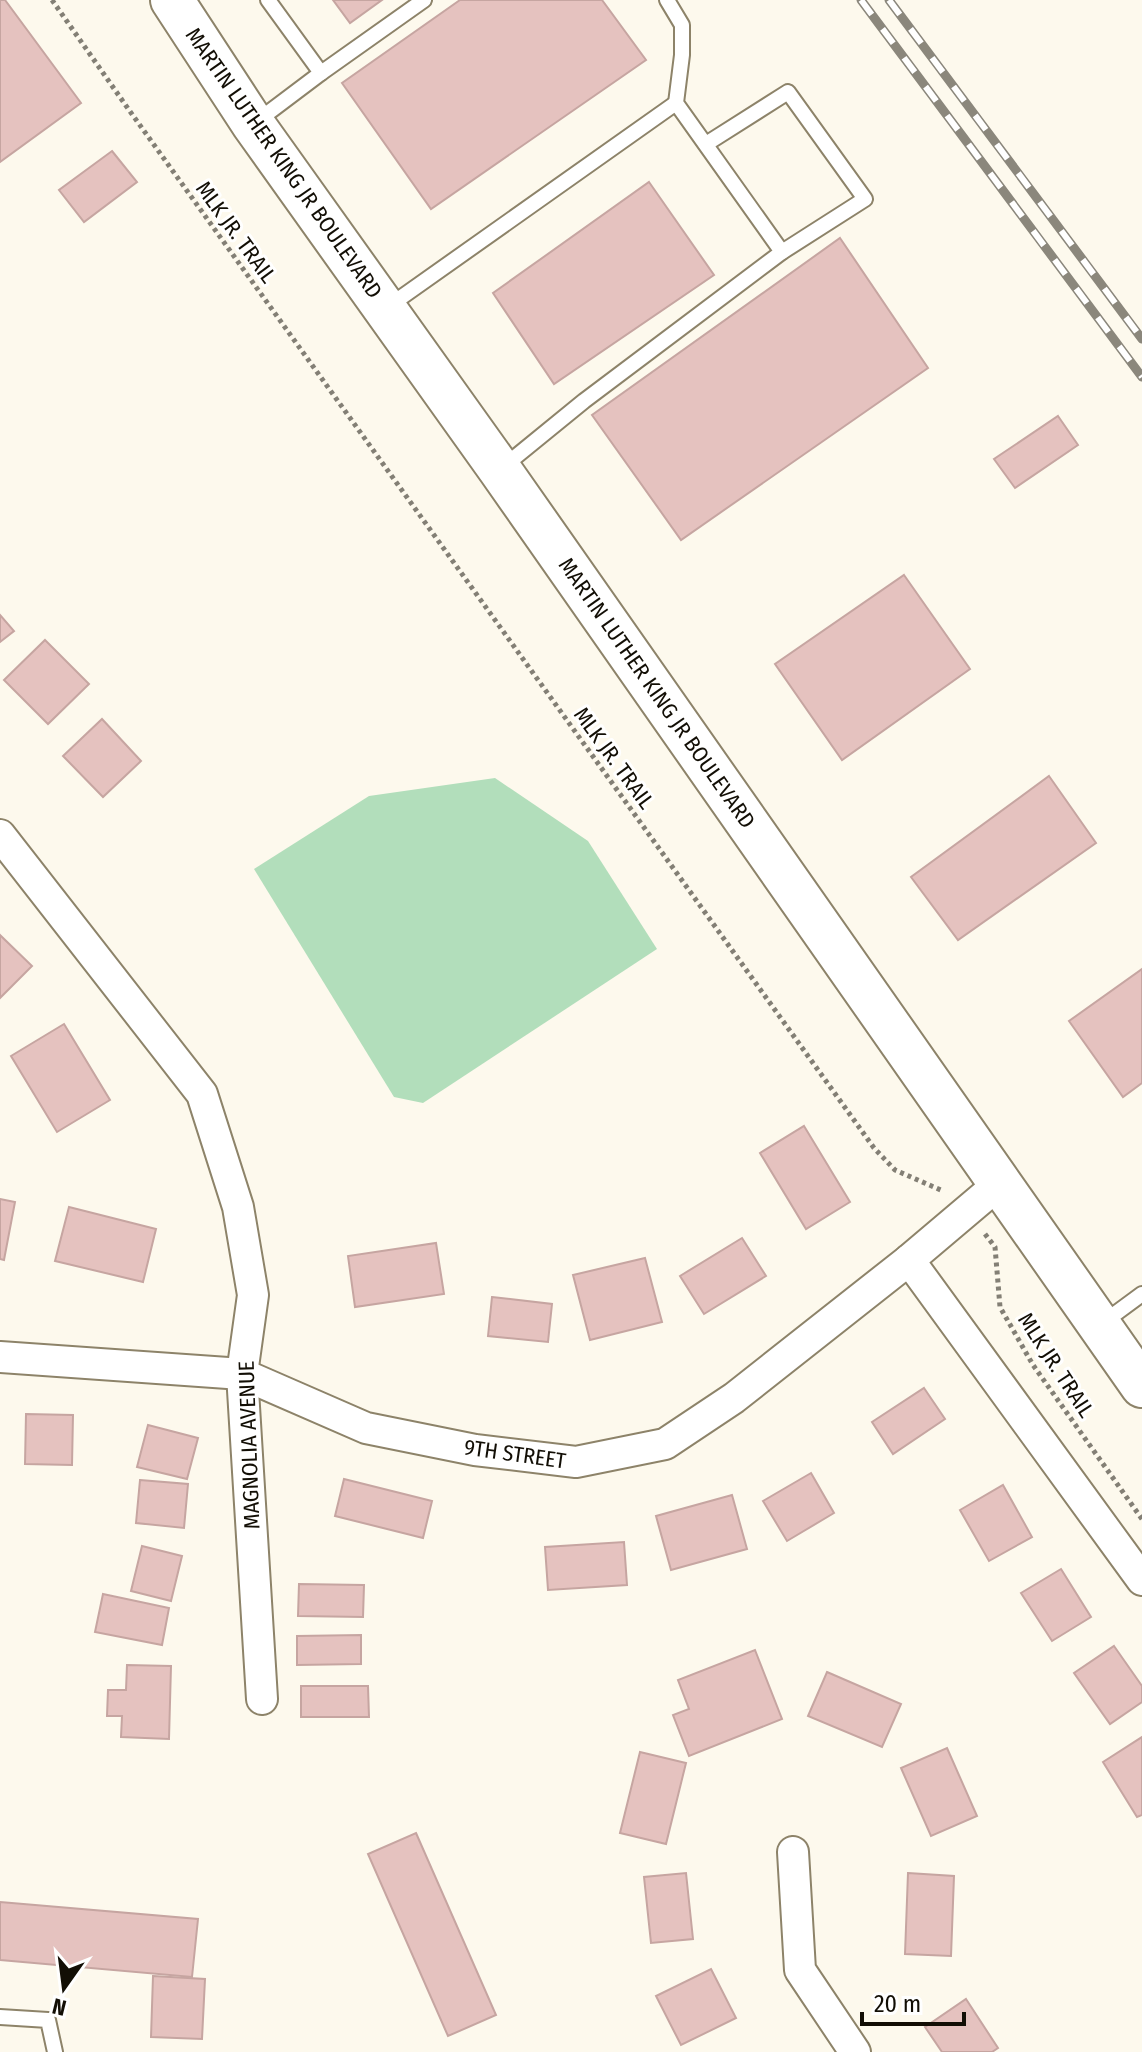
<svg xmlns="http://www.w3.org/2000/svg" width="1142" height="2052" viewBox="0 0 1142 2052" font-family="'Fira Sans Condensed',sans-serif">
<style>
.green{fill:#b2debb}
.building{fill:#e5c2bf;stroke:#c6a5a1;stroke-width:2}
.lines{fill:none;stroke-linecap:round;stroke-linejoin:round}
.service-casing{stroke:#8d8369;stroke-width:18}
.minor-casing{stroke:#8d8369;stroke-width:34}
.secondary-casing{stroke:#8d8369;stroke-width:46}
.path{stroke:#837f75;stroke-width:5;stroke-dasharray:4 4;stroke-linecap:butt}
.service{stroke:#fff;stroke-width:14}
.minor{stroke:#fff;stroke-width:30}
.secondary{stroke:#fff;stroke-width:42}
.rail-casing{stroke:#8b877c;stroke-width:9}
.rail{stroke:#fff;stroke-width:6;stroke-dasharray:18;stroke-linecap:butt}
.labels{text-anchor:middle;dominant-baseline:central;stroke-width:6;stroke-linejoin:round;paint-order:stroke}
.street-label{font-size:22px;fill:#120e05;stroke:#fff}
</style>
<rect width="100%" height="100%" fill="#fdf9ed"/>
<polygon class="green" points="495,778 588,841 657,949 423,1103 394,1097 254,869 369,796"/>
<g class="building">
<polygon points="0,0 5,0 81,103 0,162"/>
<polygon points="333,0 382,0 350,23"/>
<polygon points="460,0 602,0 646,60 431,209 342,83"/>
<polygon points="112,151 137,182 84,222 59,190"/>
<polygon points="649,182 714,275 554,384 493,293"/>
<polygon points="840,238 928,368 681,540 592,415"/>
<polygon points="1058,416 1078,445 1015,488 994,459"/>
<polygon points="904,575 970,669 842,760 775,664"/>
<polygon points="0,615 14,631 0,642"/>
<polygon points="45,640 89,684 48,724 4,680"/>
<polygon points="102,719 141,761 103,797 63,756"/>
<polygon points="1049,776 1096,843 958,940 911,877"/>
<polygon points="0,935 32,966 0,998"/>
<polygon points="1142,969 1142,1083 1123,1097 1069,1021"/>
<polygon points="64,1024 110,1100 57,1132 11,1056"/>
<polygon points="804,1126 850,1202 806,1229 760,1153"/>
<polygon points="0,1199 15,1202 4,1260 0,1259"/>
<polygon points="69,1207 156,1229 143,1282 55,1261"/>
<polygon points="742,1238 766,1276 704,1314 680,1276"/>
<polygon points="436,1243 444,1294 355,1307 348,1256"/>
<polygon points="645,1258 662,1322 590,1340 573,1275"/>
<polygon points="492,1297 552,1304 548,1342 488,1336"/>
<polygon points="924,1388 945,1419 893,1454 872,1422"/>
<polygon points="26,1414 73,1415 72,1465 25,1464"/>
<polygon points="148,1425 198,1438 187,1479 137,1467"/>
<polygon points="811,1473 834,1513 787,1541 763,1501"/>
<polygon points="344,1479 432,1501 423,1538 335,1516"/>
<polygon points="140,1480 188,1484 184,1528 136,1523"/>
<polygon points="1003,1485 1032,1537 989,1561 960,1510"/>
<polygon points="732,1495 747,1549 671,1570 656,1516"/>
<polygon points="624,1542 627,1585 548,1590 545,1547"/>
<polygon points="142,1546 182,1556 171,1601 131,1591"/>
<polygon points="1061,1569 1091,1617 1052,1641 1021,1593"/>
<polygon points="299,1584 364,1585 363,1617 298,1616"/>
<polygon points="103,1594 169,1608 162,1645 95,1632"/>
<polygon points="361,1635 361,1664 297,1665 297,1636"/>
<polygon points="1114,1646 1142,1686 1142,1702 1110,1724 1074,1673"/>
<polygon points="755,1650 782,1719 689,1756 673,1715 689,1709 678,1680"/>
<polygon points="127,1665 171,1666 169,1739 121,1737 122,1716 107,1716 108,1690 126,1690"/>
<polygon points="827,1672 901,1704 882,1747 808,1716"/>
<polygon points="301,1686 368,1686 369,1717 301,1717"/>
<polygon points="1142,1737 1142,1815 1137,1817 1103,1762"/>
<polygon points="947,1748 977,1816 931,1836 901,1768"/>
<polygon points="640,1752 686,1763 666,1844 620,1833"/>
<polygon points="416,1833 496,2015 448,2036 368,1854"/>
<polygon points="686,1873 693,1939 651,1943 644,1877"/>
<polygon points="908,1873 954,1876 951,1956 905,1954"/>
<polygon points="0,1902 198,1919 192,1977 0,1960"/>
<polygon points="711,1969 736,2018 681,2045 656,1996"/>
<polygon points="153,1976 205,1979 202,2039 151,2037"/>
<polygon points="966,1999 998,2048 992,2052 942,2052 925,2027"/>
</g>
<g class="lines">
<g class="service-casing">
<g id="service">
<polyline points="321,73 424,0"/>
<polyline points="256,122 321,73 268,0"/>
<polyline points="706,144 788,92 865,199 782,252"/>
<polyline points="389,306 676,103"/>
<polyline points="503,467 584,401 782,252 676,103 682,55 682,25 667,0"/>
<polyline points="1104,1322 1142,1294"/>
<polyline points="0,2017 48,2020 55,2052"/>
</g>
</g>
<g class="minor-casing">
<g id="minor">
<polyline points="0,835 202,1094 238,1207 253,1295 242,1374 262,1699"/>
<polyline points="909,1260 1142,1580"/>
<polyline points="0,1357 242,1374 366,1428 475,1450 576,1462 665,1444 734,1398 909,1260 1000,1183"/>
<polyline points="793,1852 800,1970 855,2052"/>
</g>
</g>
<g class="secondary-casing">
<polyline id="secondary" points="172,0 253,124 500,470 1142,1386"/>
</g>
<g class="path">
<polyline points="52,0 129,110 874,1148 895,1170 943,1191"/>
<polyline points="985,1234 995,1247 1000,1307 1033,1365 1142,1519"/>
</g>
<use href="#service" class="service"/>
<use href="#minor" class="minor"/>
<use href="#secondary" class="secondary"/>
<g class="rail-casing">
<g id="rail">
<polyline points="861,0 1142,377"/>
<polyline points="889,0 1142,339"/>
</g>
</g>
<use href="#rail" class="rail"/>
</g>
<g class="labels">
<g class="street-label">
<text transform="translate(284 163) rotate(55)">MARTIN LUTHER KING JR BOULEVARD</text>
<text transform="translate(236 232) rotate(54)">MLK JR. TRAIL</text>
<text transform="translate(657 693) rotate(55)">MARTIN LUTHER KING JR BOULEVARD</text>
<text transform="translate(614 758) rotate(54)">MLK JR. TRAIL</text>
<text transform="translate(1056 1365) rotate(57)">MLK JR. TRAIL</text>
<text transform="translate(249 1445) rotate(-92)">MAGNOLIA AVENUE</text>
<text transform="translate(515 1454) rotate(8)">9TH STREET</text>
</g>
</g>
<g transform="translate(64 1988) rotate(194)" stroke="#ffffff" stroke-width="6" paint-order="stroke">
<path d="M0-6L14 30L0 20L-14 30Z" fill="#120e05"/>
<text y="-12" font-size="22" font-weight="bold" text-anchor="middle" fill="#120e05">N</text>
</g>
<path d="M862 2012v12h102v-12" fill="none" stroke="#120e05" stroke-width="4"/>
<text x="874" y="2012" font-size="24" fill="#120e05" stroke="#ffffff" stroke-width="6" paint-order="stroke">20 m</text>
</svg>
